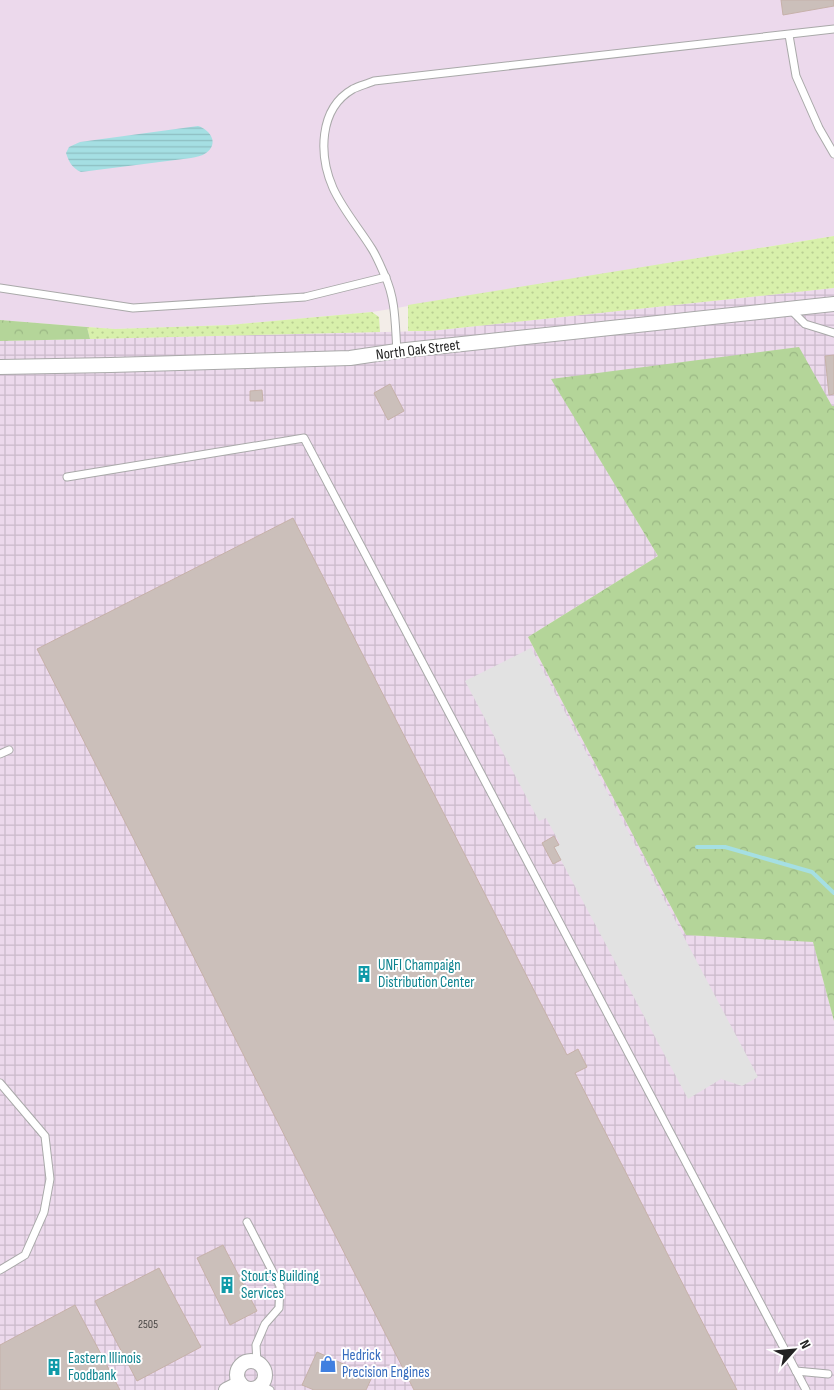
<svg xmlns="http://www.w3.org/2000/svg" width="834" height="1390" viewBox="0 0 834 1390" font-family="'Sofia Sans Condensed',sans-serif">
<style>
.industrial{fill:url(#industrial-grid)}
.railway{fill:#ecd9ec}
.grass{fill:url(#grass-dots)}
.forest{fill:url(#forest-crowns)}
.parking{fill:#e2e2e2}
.water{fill:url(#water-rules)}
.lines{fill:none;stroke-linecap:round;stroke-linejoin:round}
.stream{stroke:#a5dfe3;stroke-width:4}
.building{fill:#cbbfba;stroke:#c6b1a9}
.service-casing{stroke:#a9a9a9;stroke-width:9}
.minor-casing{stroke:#a9a9a9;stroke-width:16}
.service{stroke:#fff;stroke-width:7}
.minor{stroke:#fff;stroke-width:14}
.labels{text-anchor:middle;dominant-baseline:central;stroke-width:4;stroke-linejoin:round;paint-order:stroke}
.number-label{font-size:12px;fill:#4c4948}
.street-label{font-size:15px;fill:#222;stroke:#fff}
.culture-label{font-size:15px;fill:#0d838f;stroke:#fff;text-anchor:start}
.shop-label{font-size:15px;fill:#366cbe;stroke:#fff;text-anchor:start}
</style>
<defs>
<pattern id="industrial-grid" width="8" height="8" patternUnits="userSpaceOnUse" patternTransform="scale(1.25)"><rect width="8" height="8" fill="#ecd9ec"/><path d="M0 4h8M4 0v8" fill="none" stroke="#cabaca"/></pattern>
<pattern id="grass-dots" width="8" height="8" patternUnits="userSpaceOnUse" patternTransform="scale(1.25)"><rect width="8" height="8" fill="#d8f0ab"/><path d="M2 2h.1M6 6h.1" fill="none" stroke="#b9ce93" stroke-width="1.8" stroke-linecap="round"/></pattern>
<pattern id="forest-crowns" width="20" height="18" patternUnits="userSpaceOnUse" patternTransform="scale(1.25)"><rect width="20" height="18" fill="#b4d599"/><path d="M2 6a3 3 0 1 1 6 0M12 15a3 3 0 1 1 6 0" fill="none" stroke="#9ab784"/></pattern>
<pattern id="water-rules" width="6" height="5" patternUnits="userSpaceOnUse" patternTransform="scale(1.25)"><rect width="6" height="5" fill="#a5dfe3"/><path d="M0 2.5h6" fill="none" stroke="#8ebfc2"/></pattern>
</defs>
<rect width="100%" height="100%" fill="#f3ede8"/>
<polygon class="industrial" points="834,288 834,406 552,379 658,556 528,637 686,935 813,941 834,1021 834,1390 0,1390 0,341 430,331"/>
<polygon class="railway" points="0,0 834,0 834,236 372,312 230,325 114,329 0,320"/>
<g class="grass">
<polygon points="834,236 834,288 430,331 408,331 408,305"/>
<polygon points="372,312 379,317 380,332 90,339 87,327 115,329 230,325"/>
</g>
<g class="forest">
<polygon points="0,320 87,327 90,339 0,341"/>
<polygon points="799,347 832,406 834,406 834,1021 813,942 686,935 528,637 658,556 551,379"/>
</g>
<polygon class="parking" points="531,648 758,1077 742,1086 721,1079 688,1099 554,847 560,844 546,818 539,821 465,681"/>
<path class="water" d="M198 126C211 130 219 144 206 153 202 156 196 157 191 158L81 172C72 168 69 162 66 153L69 147 80 142Z"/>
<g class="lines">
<polyline class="stream" points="697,847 725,847 812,872 834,893"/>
</g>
<g class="building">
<polygon points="781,0 834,0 834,6 783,15"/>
<polygon points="834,355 834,394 829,395 825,356"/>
<polygon points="390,384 404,411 388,420 374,393"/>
<polygon points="262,390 263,401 250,401 250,391"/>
<polygon points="293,518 567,1055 578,1049 587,1067 575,1073 737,1390 414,1390 37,649"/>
<polygon points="554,836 559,845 554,847 561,860 553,864 542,843"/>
<polygon points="223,1245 257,1311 230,1325 197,1258"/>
<polygon points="159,1268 201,1347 137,1381 95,1301"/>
<polygon points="75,1305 120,1390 0,1390 0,1345"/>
<polygon points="317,1352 372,1377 366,1390 314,1390 302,1385"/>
</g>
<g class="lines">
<g class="service-casing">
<g id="service">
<polyline points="789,35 796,76 819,128 834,154"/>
<polyline points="0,288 133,308 305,297 386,277"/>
<polyline points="791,310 805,324 834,333"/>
<path d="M397 351C395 325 396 300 385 276 381 267 377 257 372 249 359 228 343 210 333 188 319 156 318 109 353 89 359 86 367 84 374 81L834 29"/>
<polyline points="67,477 304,438 806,1390"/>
<polyline points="0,754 9,750"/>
<polyline points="0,1083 45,1136 50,1179 44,1212 25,1255 0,1270"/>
<polyline points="247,1222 280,1286 279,1308 265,1324 256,1345 257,1363"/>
<polyline points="796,1371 828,1374"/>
<polyline points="260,1385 270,1390"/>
</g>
</g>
<g class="minor-casing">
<g id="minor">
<polyline points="0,367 111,365 350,358 397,351 834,304"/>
<circle cx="251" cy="1375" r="14"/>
<polyline points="226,1390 240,1383"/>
</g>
</g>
<use href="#service" class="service"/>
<use href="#minor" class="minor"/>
</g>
<defs>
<g id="building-bare" transform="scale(1.35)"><path d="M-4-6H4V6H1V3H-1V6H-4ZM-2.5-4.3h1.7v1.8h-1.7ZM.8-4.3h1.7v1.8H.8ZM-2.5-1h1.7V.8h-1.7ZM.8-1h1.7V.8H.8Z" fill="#0f9aa8" stroke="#fff" stroke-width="2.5" paint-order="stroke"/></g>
<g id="shop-bare" transform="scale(1.35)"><path d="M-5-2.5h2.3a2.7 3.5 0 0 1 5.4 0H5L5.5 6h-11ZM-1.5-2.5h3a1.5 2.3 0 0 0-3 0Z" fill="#3f7fe0" stroke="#fff" stroke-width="2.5" paint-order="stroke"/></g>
</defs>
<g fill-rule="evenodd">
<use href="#building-bare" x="364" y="974"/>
<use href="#building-bare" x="227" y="1285"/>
<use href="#shop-bare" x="328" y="1364"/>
<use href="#building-bare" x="54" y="1367"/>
</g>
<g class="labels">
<g class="number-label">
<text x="148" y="1324">2505</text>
</g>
<g class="street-label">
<text transform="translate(418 350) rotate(-7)">North Oak Street</text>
</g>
<g class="culture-label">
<text x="378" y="965">UNFI Champaign<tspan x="378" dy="17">Distribution Center</tspan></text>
<text x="241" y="1276">Stout's Building<tspan x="241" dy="17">Services</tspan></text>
<text x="68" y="1358">Eastern Illinois<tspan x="68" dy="17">Foodbank</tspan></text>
</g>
<g class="shop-label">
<text x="342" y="1355">Hedrick<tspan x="342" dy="17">Precision Engines</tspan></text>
</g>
</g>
<g transform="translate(794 1350) rotate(63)" stroke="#ffffff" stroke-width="4" paint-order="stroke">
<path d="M0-4L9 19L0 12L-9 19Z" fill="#222222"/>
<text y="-8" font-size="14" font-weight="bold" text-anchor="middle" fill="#222222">N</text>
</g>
</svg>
